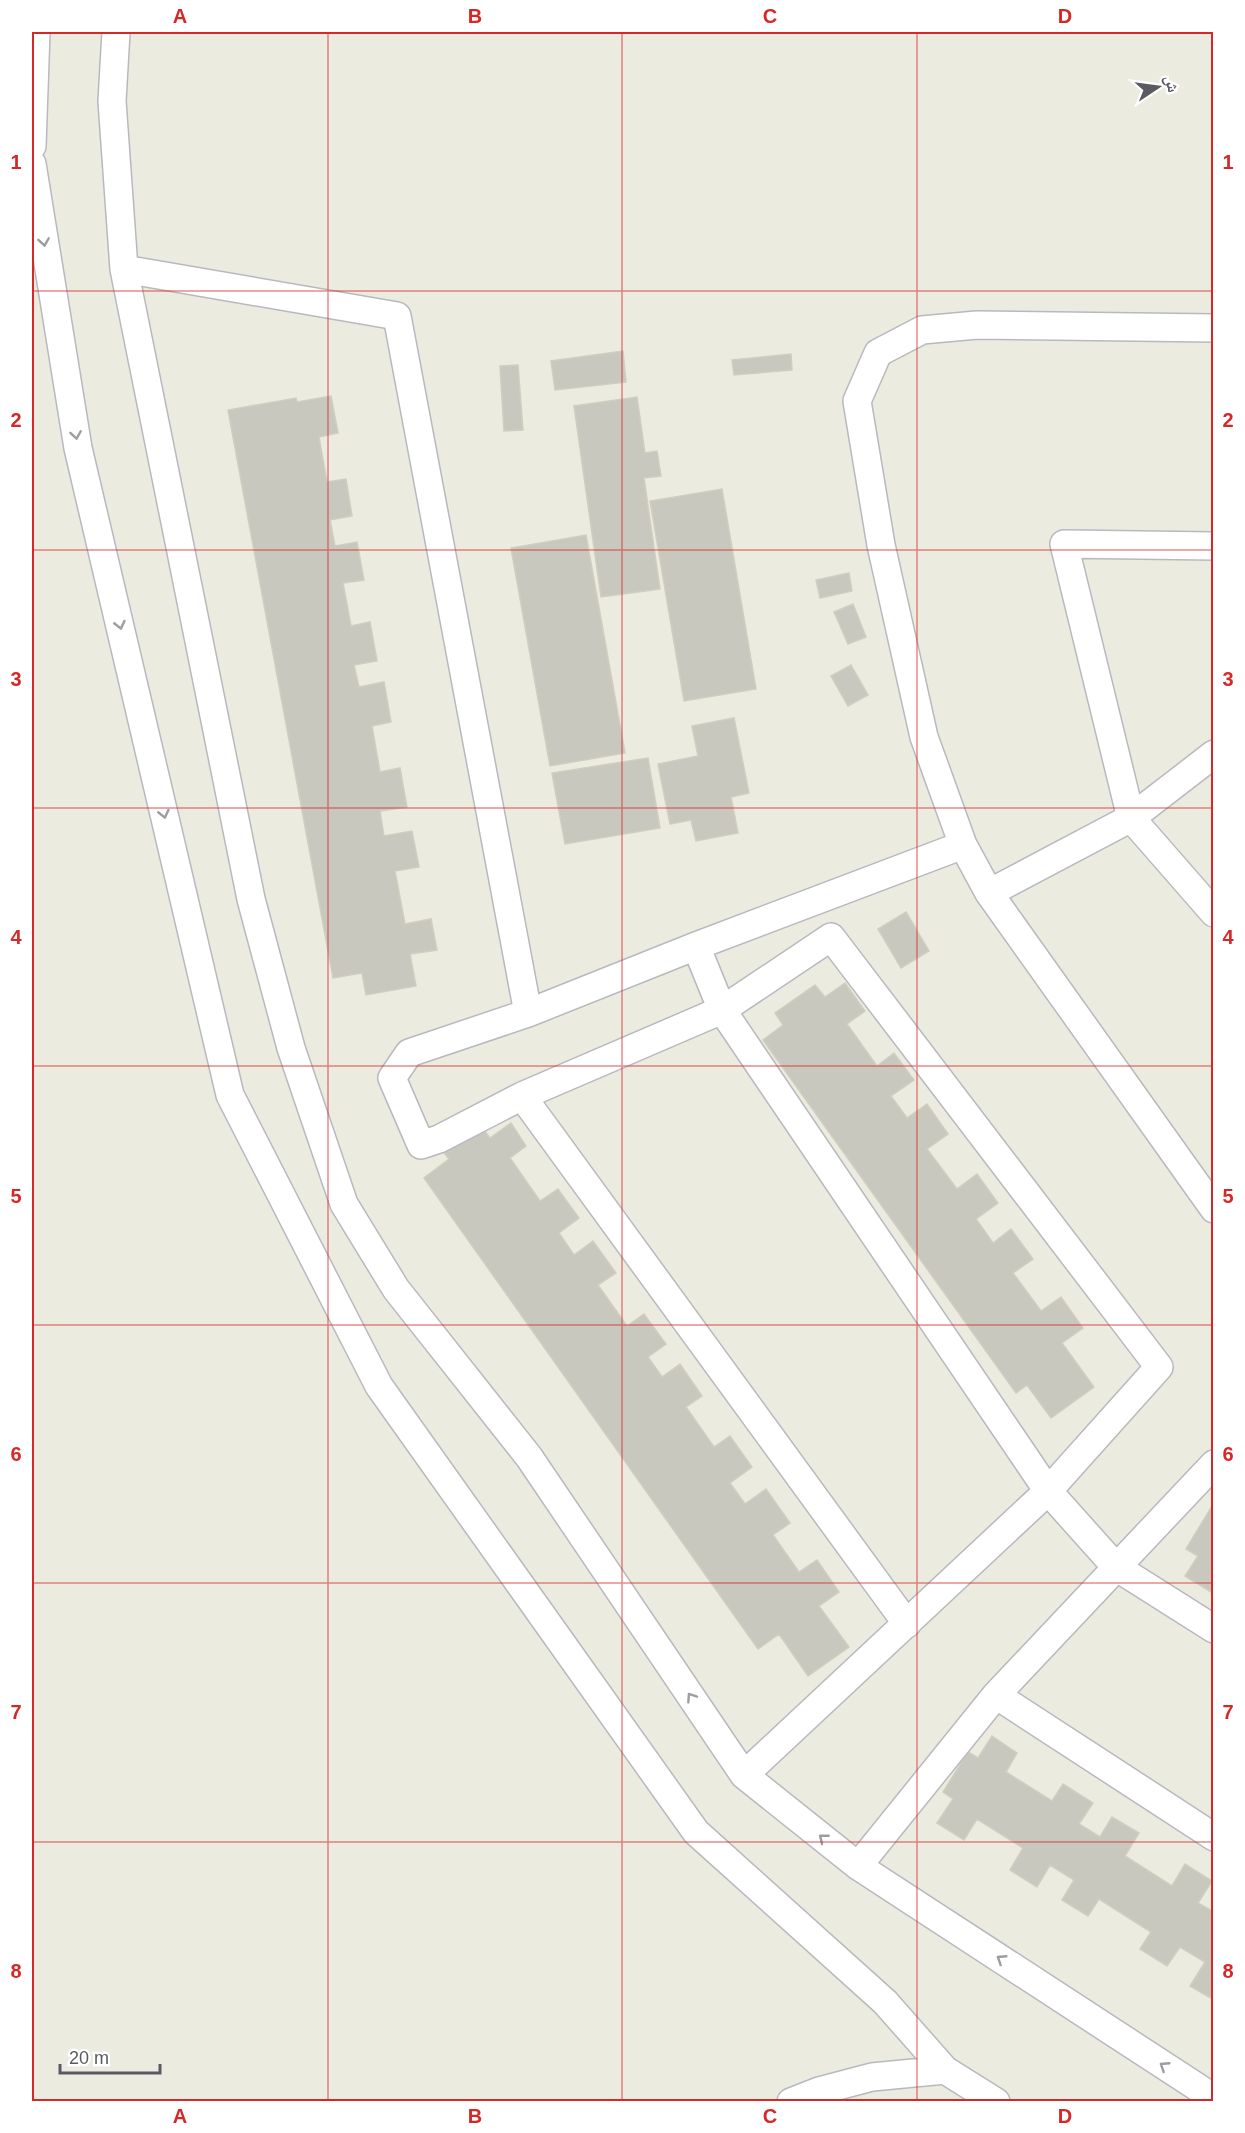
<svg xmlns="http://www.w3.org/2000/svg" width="1245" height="2133" viewBox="0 0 1245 2133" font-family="Helvetica,'Noto Naskh Arabic',sans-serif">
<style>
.building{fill:#c9c8bf;stroke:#d1cebf;stroke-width:1.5}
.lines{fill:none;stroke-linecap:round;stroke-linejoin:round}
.minor-casing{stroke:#b8b9bf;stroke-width:30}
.minor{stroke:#fff;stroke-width:27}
.oneway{stroke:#9b9da0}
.grid{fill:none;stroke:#d62828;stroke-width:1.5;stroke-opacity:0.55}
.neatline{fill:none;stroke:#d62828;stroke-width:2}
.grid-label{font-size:20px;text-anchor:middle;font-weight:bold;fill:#d62828}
</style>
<rect width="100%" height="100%" fill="#ecebe0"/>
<path class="building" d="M623,351L626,382L555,390L551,361Z
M791,354L792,370L734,375L732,360Z
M518,365L523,430L504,431L500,366Z
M331,396L338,433L319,437L327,482L346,479L352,516L330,520L335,546L357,542L364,580L343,583L351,626L370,622L377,661L354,665L359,687L384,682L391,722L372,726L380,772L400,768L407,807L380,811L384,836L412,831L419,867L395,871L405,924L431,919L437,950L410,954L416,986L366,995L362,973L333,978L228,410L296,398L297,402Z
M637,397L645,453L657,451L661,476L644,478L660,589L601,597L574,406Z
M722,489L756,689L684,701L650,501Z
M586,535L625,753L550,766L511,548Z
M849,573L852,591L820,598L816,580Z
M853,604L866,637L848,644L834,612Z
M851,665L868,695L848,706L831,676Z
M734,718L749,793L731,797L738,833L696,841L691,820L670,824L658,764L698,756L692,726Z
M648,758L660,828L565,844L552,773Z
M906,912L929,951L901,968L878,929Z
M845,983L865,1011L847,1024L877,1066L894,1053L914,1080L891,1096L907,1118L927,1104L948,1134L927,1149L957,1189L977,1174L998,1203L976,1219L993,1243L1011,1229L1033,1259L1013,1273L1041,1311L1061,1297L1083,1328L1062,1343L1094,1387L1051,1418L1027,1385L1016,1393L763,1040L783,1025L775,1013L815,985L825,997Z
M511,1123L526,1146L510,1158L540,1201L558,1189L579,1218L559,1233L574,1255L593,1241L616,1273L598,1285L627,1326L644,1314L666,1344L648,1357L662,1377L680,1364L702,1396L686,1407L714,1447L730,1436L752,1467L730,1483L745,1504L766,1489L790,1523L773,1535L799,1572L817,1560L839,1592L819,1606L849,1647L808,1676L779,1634L758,1649L424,1178L449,1159L442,1150L479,1124L490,1138Z
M1212,1506L1214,1507V1588L1211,1592L1185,1576L1198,1556L1186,1549Z
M992,1736L1017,1753L1006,1772L1052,1801L1063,1784L1093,1803L1079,1824L1100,1837L1112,1817L1139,1833L1125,1856L1172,1886L1185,1864L1212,1881L1198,1903L1214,1912V2000L1190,1986L1205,1962L1180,1947L1167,1966L1140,1949L1151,1932L1099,1899L1088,1916L1062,1900L1074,1880L1050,1865L1037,1887L1010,1870L1023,1848L977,1819L964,1840L937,1823L953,1799L943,1792L968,1752L978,1758Z"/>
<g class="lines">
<defs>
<path id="minor" d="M116,32L112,101L124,269L251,899L291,1048L344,1204L396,1289L529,1457L744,1775L858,1866L1214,2098
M32,146L36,32
M32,164L78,448L230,1095L379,1386L696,1832L885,2002L945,2070L996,2102
M124,269L397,316L528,1013
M1214,328L977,325L922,330L878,353L857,401L881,545L924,737L963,845L989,893L1214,1209
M1214,546L1064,544L1131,818L1214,913
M989,893L1131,818L1214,754
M696,946L722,1010L1048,1491L1116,1567L1214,1629
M522,1096L907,1624
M996,1695L1214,1837
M744,1775L1048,1491L1159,1367L831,937L722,1010L522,1096L439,1139L421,1145L392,1078L409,1053L528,1013L696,946L963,845
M858,1866L996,1695L1214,1464
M791,2102L819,2091L872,2077L945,2070"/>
</defs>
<use href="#minor" class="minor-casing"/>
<use href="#minor" class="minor"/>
</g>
<defs><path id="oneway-chevron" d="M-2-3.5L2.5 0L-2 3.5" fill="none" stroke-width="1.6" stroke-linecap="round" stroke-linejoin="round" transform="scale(1.5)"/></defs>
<g class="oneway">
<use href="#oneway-chevron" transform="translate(44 242) rotate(81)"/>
<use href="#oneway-chevron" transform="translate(76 435) rotate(81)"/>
<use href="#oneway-chevron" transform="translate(120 625) rotate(77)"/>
<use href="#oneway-chevron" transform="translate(164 814) rotate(77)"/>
<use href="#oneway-chevron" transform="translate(691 1697) rotate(-124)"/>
<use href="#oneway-chevron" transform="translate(823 1838) rotate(-141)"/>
<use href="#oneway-chevron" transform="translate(1001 1959) rotate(-147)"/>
<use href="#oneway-chevron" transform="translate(1164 2066) rotate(-147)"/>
</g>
<path class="grid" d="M328,32V2102M622,32V2102M917,32V2102M32,291H1214M32,550H1214M32,808H1214M32,1066H1214M32,1325H1214M32,1583H1214M32,1842H1214"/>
<rect width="1245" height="2133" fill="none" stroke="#ffffff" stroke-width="66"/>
<g transform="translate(1158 87) rotate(77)" stroke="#ffffff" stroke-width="4.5" paint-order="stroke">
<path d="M0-4.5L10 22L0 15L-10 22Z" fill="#595b61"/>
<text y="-9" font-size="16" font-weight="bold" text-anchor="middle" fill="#595b61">ش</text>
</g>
<path d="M60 2064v9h100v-9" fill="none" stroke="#595b61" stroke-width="3"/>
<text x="69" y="2064" font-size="18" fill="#595b61" stroke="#ffffff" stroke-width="4.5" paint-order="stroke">20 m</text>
<rect x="33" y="33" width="1179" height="2067" class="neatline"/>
<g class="grid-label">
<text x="180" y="23">A</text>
<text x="475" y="23">B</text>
<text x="770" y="23">C</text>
<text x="1065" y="23">D</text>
<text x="16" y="169">1</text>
<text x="1228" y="169">1</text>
<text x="16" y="427">2</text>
<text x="1228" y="427">2</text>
<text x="16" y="686">3</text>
<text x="1228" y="686">3</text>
<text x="16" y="944">4</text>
<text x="1228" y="944">4</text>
<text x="16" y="1203">5</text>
<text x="1228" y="1203">5</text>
<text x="16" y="1461">6</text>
<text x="1228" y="1461">6</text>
<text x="16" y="1719">7</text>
<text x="1228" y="1719">7</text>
<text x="16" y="1978">8</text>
<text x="1228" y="1978">8</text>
<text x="180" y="2123">A</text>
<text x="475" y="2123">B</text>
<text x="770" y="2123">C</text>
<text x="1065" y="2123">D</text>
</g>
</svg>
